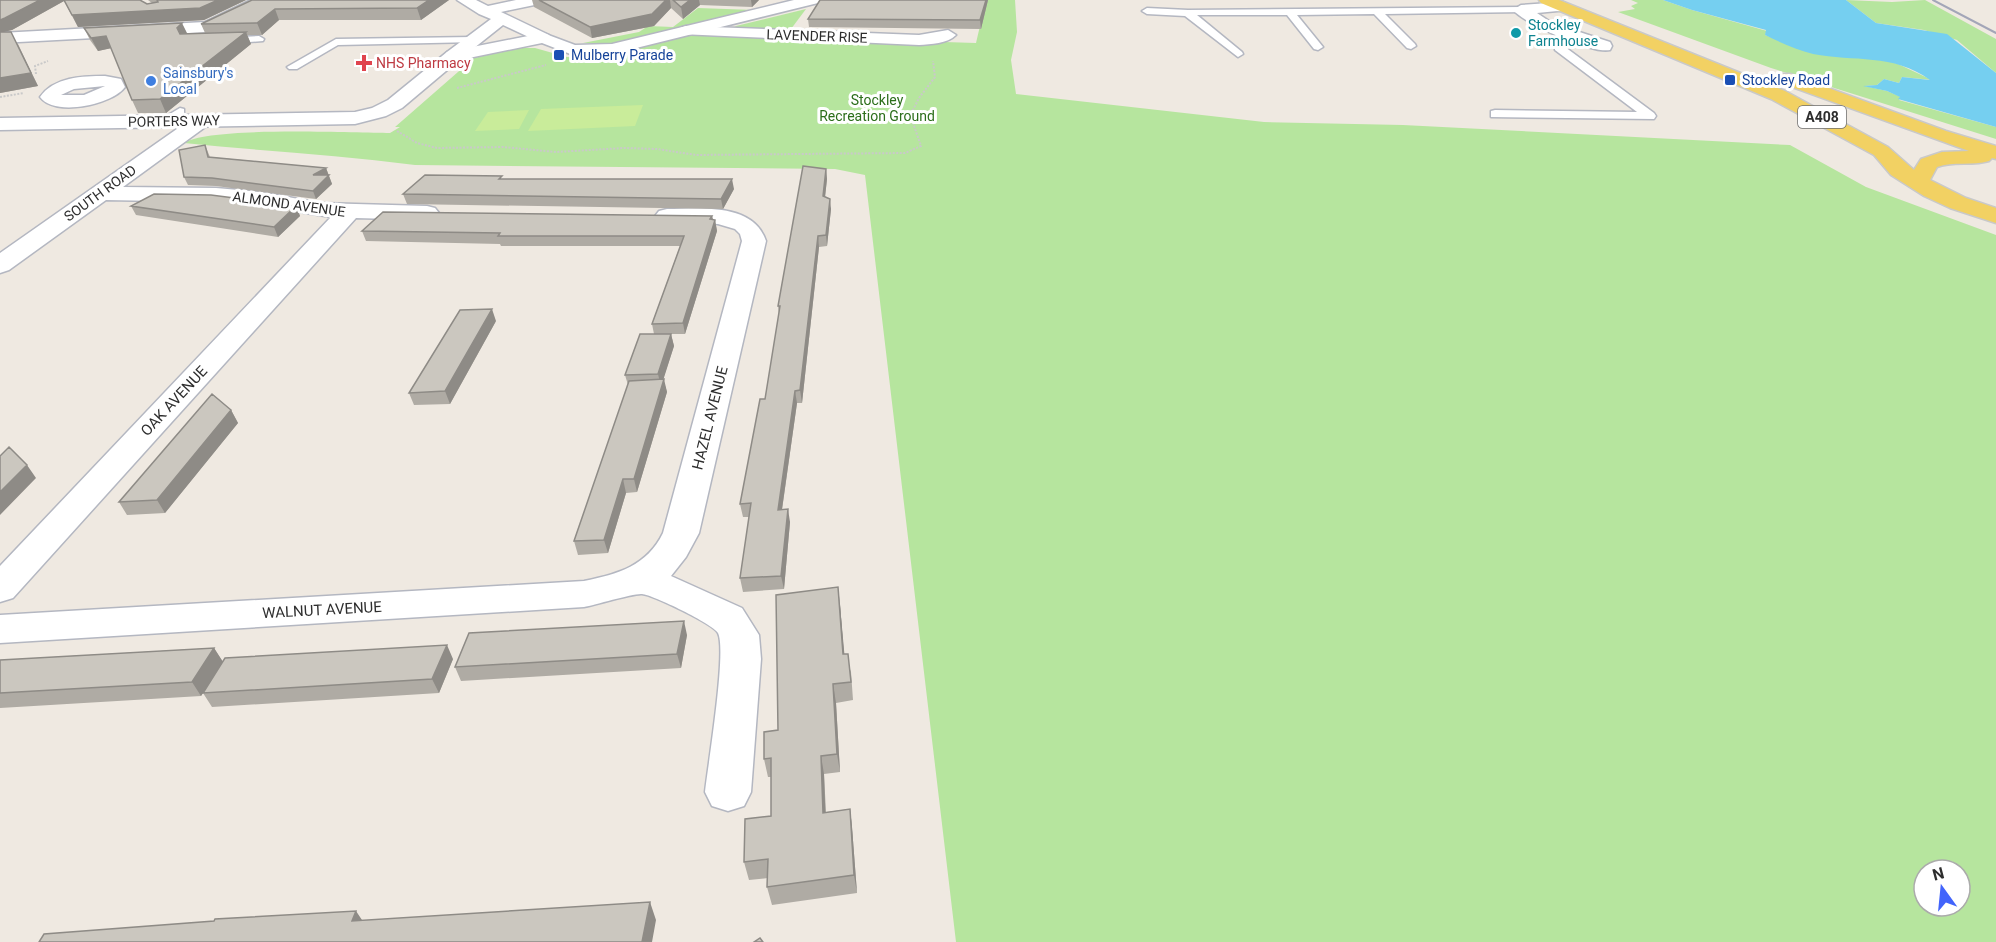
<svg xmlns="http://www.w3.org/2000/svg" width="1996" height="942" viewBox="0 0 1996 942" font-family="Roboto,sans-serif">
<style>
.green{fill:#b6e59e;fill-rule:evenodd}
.pitch{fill:#c9ec9a}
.water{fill:#75cff0}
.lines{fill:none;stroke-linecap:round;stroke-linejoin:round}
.lane-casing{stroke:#b4b7c1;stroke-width:3}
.street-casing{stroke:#b4b7c1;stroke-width:3}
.secondary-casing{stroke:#b4b7c1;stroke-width:3}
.primary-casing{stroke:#c9c9c9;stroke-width:3}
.path{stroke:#c9c9c9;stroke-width:2;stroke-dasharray:2 1.5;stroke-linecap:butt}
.lane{fill:#fff;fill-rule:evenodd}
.street{fill:#fff;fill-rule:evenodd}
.secondary{fill:#fff;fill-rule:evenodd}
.primary{fill:#f2d163;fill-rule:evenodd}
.rail{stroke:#a3a6b8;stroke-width:2}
.wall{fill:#afaba4}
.shaded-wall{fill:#8e8b86}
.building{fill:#cbc7bf;stroke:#8e8b86;stroke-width:1.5}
.culture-dot{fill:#0f9aa8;stroke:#fff;stroke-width:2}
.transit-dot{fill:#1a4fb4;stroke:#fff;stroke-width:2}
.health-dot{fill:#e0444e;stroke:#fff;stroke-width:2}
.shop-dot{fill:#3f7fe0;stroke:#fff;stroke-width:2}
.labels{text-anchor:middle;stroke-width:6;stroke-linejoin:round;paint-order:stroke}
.far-culture-label{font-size:14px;fill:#0d838f;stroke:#fff;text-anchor:start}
.far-street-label{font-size:14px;fill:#2e2e2e;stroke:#fff}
.far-transit-label{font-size:14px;fill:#164399;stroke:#fff;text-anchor:start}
.far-health-label{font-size:14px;fill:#be3a42;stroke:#fff;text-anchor:start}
.far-shop-label{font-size:14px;fill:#366cbe;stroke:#fff;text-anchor:start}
.far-park-label{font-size:14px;fill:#2c6e1b;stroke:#fff}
.shield{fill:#fff;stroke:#6d6d6d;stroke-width:1.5}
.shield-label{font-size:14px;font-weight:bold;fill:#2e2e2e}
.street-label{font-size:15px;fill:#2e2e2e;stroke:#fff}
</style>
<rect width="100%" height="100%" fill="#efe9e1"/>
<path class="green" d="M986,0H1015L1017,32L1011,60L1016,94L1264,122L1403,125L1790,145L1866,187L1996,235V942H956L865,175L835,169L415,165C338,155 261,151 184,143C209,126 352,133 390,133L400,127H395L474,58L517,48H535L567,57L601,58L695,34L976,43ZM1924,870H1960V906H1924Z
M1631,0H1663L1692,10L1767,31L1765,35L1811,53L1881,59L1898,64L1932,80L1902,77L1899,83L1884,79L1877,85L1865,86L1887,91L1901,97L1899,100L1996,127V139L1771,68L1618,12L1635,9L1631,6L1638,3Z
M1846,0L1892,2L1925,0L1996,39V73L1957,40L1924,30L1876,23Z
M698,8L754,10L612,44L583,43L639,32L648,26L673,27Z
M806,9L788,33L731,29L736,26Z"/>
<path class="pitch" d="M643,105L635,126L528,131L541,109Z
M529,110L519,129L475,131L488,112Z"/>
<path class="water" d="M1663,0H1846L1876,23L1947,34L1996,73V127L1898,99L1900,97L1887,91L1863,86L1877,85L1884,79L1899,83L1902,77L1930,80C1893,53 1854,62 1813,54C1797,50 1779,42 1765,35L1766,30L1692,10Z"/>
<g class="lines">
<defs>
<path id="lane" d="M1521,7L1526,10L1524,12L1385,14L1415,44L1416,46L1411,49L1407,48L1374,14L1297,15L1323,47L1318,50L1314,49L1287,15H1197L1242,52L1243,54L1238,57L1185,16L1147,14L1142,11L1147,8L1188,10Z
M1569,33L1574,36L1565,47L1654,113L1656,116L1654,119L1491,117V111L1495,110L1637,112L1555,50V46L1565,34Z
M259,36L264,39L263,41L222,44L217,41L222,38Z
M473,37L478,40L477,42L338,45L297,69H289L287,67L336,39Z
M180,108L184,109V115L164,125L158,121Z"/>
<path id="street" d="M251,0H270L268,3L208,32L0,43V33L205,22Z
M457,0H476L488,6L516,0H546L544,3L501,12L549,35L551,38L543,43L537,41L503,25L459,60H447L444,56L447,52L491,19L479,14Z
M1563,2L1571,7L1568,10L1537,13L1552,23L1610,42L1612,46L1610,50C1593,54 1525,24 1513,10L1521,5Z
M686,26L919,35L948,30L956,35C947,44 931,44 919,45L680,34L678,31L680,28Z
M105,76L121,79L125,87C112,105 54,117 40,97C54,77 82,76 105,76ZM105,86L84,95H61L74,89Z
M201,115L208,117L211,121L208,125L123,187L216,188L261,192L320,203L427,206L435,208L439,213L435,218L427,220L356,218L13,598L0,602V566L331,217L261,206L216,202L106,200L9,270L0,273V253L194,117Z
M667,209C700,209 753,202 766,241L699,533L686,557L671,576L742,608L759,635L761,659L751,792L744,806L728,811L712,806L705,792C708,765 727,651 718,633C713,624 653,595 642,594C634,593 595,605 584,607L0,643V615L584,581C618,574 647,566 663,533L742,241L740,234L735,229L718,224L659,221L655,216L659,211Z"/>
<path id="secondary" d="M794,0H820L818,3L612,54L573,55L542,43L459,60L402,108L386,116L355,124L0,130V118L355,112L372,108L388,100L447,52L543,33L575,45L612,44Z"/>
<path id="primary" d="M1539,0H1559L1785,91L1888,147L1914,170L1921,159L1942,152L1969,151L1778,82L1775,78L1778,74H1790L1946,131L1996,146V159L1992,158L1989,161C1972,166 1953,161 1937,167L1930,180L1966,198L1996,208V223L1950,208L1924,196L1891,175L1874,155L1771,99L1541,3Z"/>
</defs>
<use href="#lane" class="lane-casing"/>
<use href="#street" class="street-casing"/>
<use href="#secondary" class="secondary-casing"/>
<use href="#primary" class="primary-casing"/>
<path class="path" d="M36,74L35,66L48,61
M457,88L546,65
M0,97L24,93
M397,131L417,143L437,148L503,147L556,152L624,148L657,149L696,155L905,153L921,146L913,123V110L919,98L935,77L933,61"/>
<use href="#lane" class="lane"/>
<use href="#street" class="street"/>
<use href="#secondary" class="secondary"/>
<use href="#primary" class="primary"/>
<path class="rail" d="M1933,0L1996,33"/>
</g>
<path class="wall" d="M0,0H140L147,4L152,3L148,0H246L204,20L78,27L64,1L12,30L0,32L18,44L38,86L0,93Z
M252,0H449L421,20H279L262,35H247L251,44L166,113H138L132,100L111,48L98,51L90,40L84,28L187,34L205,33L201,24Z
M532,0H759L752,7L700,5L683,19L671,8L654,26L592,38L534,7Z
M820,0H988L981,29L809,27L808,19Z
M205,145L210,157L326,168L332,184L316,199L216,186L188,185L184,177Z
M826,169L827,179L825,197L831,209L827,246L819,247L802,403H797L782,510L790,522L784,589L743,592L740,578L749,517H743L740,504L765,399L779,315L778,306Z
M502,179L734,189L723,209L407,204L403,194Z
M131,206H296L300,216L278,237L136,215Z
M712,216L713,220H715L717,231L685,334H671L674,346L663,379L667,392L637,492L626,493L608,553L578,555L574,541L628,385L625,375L654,334L652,324L680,246H501L500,244L366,241L362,231Z
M496,321L450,404L414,405L409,393Z
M231,410L238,423L165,513L127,515L119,502Z
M840,605L844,654L851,672L853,700L836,703L840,772L824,774L826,812L850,809L852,827L857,893L772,905L767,887L768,878L749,880L744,862L771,816V777H768L764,759Z
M687,635L681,668L461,681L455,667Z
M214,648L223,662L453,659L439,693L212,707L203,693L201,696L0,708V660Z"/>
<path class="shaded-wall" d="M40,0H64V1L12,30L0,33V20Z
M218,0H246L204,20L78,27L72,15Z
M429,0H449L421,20L417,8Z
M666,0H670L671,8L654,26L592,38L590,27Z
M690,0H699L700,5L683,19L681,7Z
M751,0H759L752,7Z
M986,0H988L981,29L980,20Z
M275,9L279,20L262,35L257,23Z
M182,23L188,35L183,40L177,28Z
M11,32L38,86L0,93V78Z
M246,32L251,44L166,113L160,99Z
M106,36L112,48L98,51L91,38Z
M326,168L332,184L316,199L313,191V175Z
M826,169L827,179L824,206L823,196Z
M732,179L734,189L723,209L721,199Z
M830,199L831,209L827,246L826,235Z
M296,206L300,216L278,237L274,227Z
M712,216L714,225L715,220L717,231L685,334L683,323Z
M818,236L819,247L802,403L800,390Z
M492,309L496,321L450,404L445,391Z
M671,334L674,346L661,387L658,374Z
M664,379L667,392L637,492L634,479Z
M795,391L797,403L780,523L778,510Z
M231,410L238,423L165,513L157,500Z
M27,465L36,478L0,515V492Z
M623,479L626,493L608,553L604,540Z
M788,509L790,522L784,589L781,576Z
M838,587L840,605L846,672L843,654Z
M684,621L687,635L681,668L677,654Z
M447,645L453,659L439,693L432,679Z
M214,648L223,662L201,696L192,682Z
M833,684L836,703L840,772L837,754Z
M821,756L824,774L826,831L823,813Z
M850,809L852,827L857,893L854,875Z
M650,902L656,920L652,942H642Z
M356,911L368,929L352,921Z"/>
<path class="building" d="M0,0H40L5,18L0,20Z
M64,0H140L147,4L158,2L157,0H218L200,8L72,15Z
M252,0H429L417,8L275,9L257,23L201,24Z
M539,0H666L652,14L590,27Z
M673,0H690L681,7Z
M820,0H986L980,20L808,19Z
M182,23L177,28L180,34L246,32L160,99L132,100L106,36L91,38L84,28Z
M0,32H11L31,73L0,78Z
M205,145L208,157L326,168L313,175H329L313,191L212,178L184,177L179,150Z
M803,166L826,169L823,196L830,199L826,235L818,236L800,390L795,391L778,510L788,509L781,576L740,578L751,503L740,504L760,399H765L780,306H778Z
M425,175L502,176L499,179H732L721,199L403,194Z
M154,194L211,195L296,206L274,227L131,206Z
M383,212L712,216L710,219L715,220L683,323L652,324L684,236H498L500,233L362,231Z
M492,309L445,391L409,393L460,310Z
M640,334H671L658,374L625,375Z
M664,379L634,479H623L604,540L574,541L629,381Z
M212,394L231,410L157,500L119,502Z
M9,447L27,465L0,492V456Z
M838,587L843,654H848L851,682L833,684L837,754L821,756L823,813L850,809L854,875L767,887L768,859L744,862L745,819L771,816V758L764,759V732L778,730L776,595Z
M684,621L677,654L455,667L469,633Z
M447,645L432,679L203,693L225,658Z
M214,648L192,682L0,693V660Z
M650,902L642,942H39L44,934L214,921L215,919L356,911L352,921Z
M760,938L763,942H754Z"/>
<circle class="culture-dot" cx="1516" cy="33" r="6"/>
<g class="transit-dot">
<rect x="553" y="49" width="12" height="12" rx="3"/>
<rect x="1724" y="74" width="12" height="12" rx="3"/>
</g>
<path class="health-dot" d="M361 54h6v6h6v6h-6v6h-6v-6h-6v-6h6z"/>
<circle class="shop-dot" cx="151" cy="81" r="6"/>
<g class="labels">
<g class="far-culture-label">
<text x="1528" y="30">Stockley<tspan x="1528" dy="16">Farmhouse</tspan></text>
</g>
<g class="far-street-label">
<text transform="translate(817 36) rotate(2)" y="5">LAVENDER RISE</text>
<text transform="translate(174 121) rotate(-1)" y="5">PORTERS WAY</text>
<text transform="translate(100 193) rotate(-36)" y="5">SOUTH ROAD</text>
<text transform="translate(289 204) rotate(8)" y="5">ALMOND AVENUE</text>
</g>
<g class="far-transit-label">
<text x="571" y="60">Mulberry Parade</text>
<text x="1742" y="85">Stockley Road</text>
</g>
<g class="far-health-label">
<text x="376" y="68">NHS Pharmacy</text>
</g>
<g class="far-shop-label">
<text x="163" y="78">Sainsbury's<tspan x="163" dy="16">Local</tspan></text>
</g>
<g class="far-park-label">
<text x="877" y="105">Stockley<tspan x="877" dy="16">Recreation Ground</tspan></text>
</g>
<rect class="shield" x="1798" y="106" width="48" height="22" rx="4.5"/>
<g class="shield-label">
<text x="1822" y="122">A408</text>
</g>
<g class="street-label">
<text transform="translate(174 401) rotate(-47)" y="5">OAK AVENUE</text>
<text transform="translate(710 418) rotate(-76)" y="5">HAZEL AVENUE</text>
<text transform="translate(322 610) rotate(-3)" y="5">WALNUT AVENUE</text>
</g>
</g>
<g transform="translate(1942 888) rotate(345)"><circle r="28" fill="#ffffff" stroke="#ababab" stroke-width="1.5"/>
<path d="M0-4.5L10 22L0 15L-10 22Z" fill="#4264fb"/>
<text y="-9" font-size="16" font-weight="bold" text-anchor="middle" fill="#2e2e2e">N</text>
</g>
</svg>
